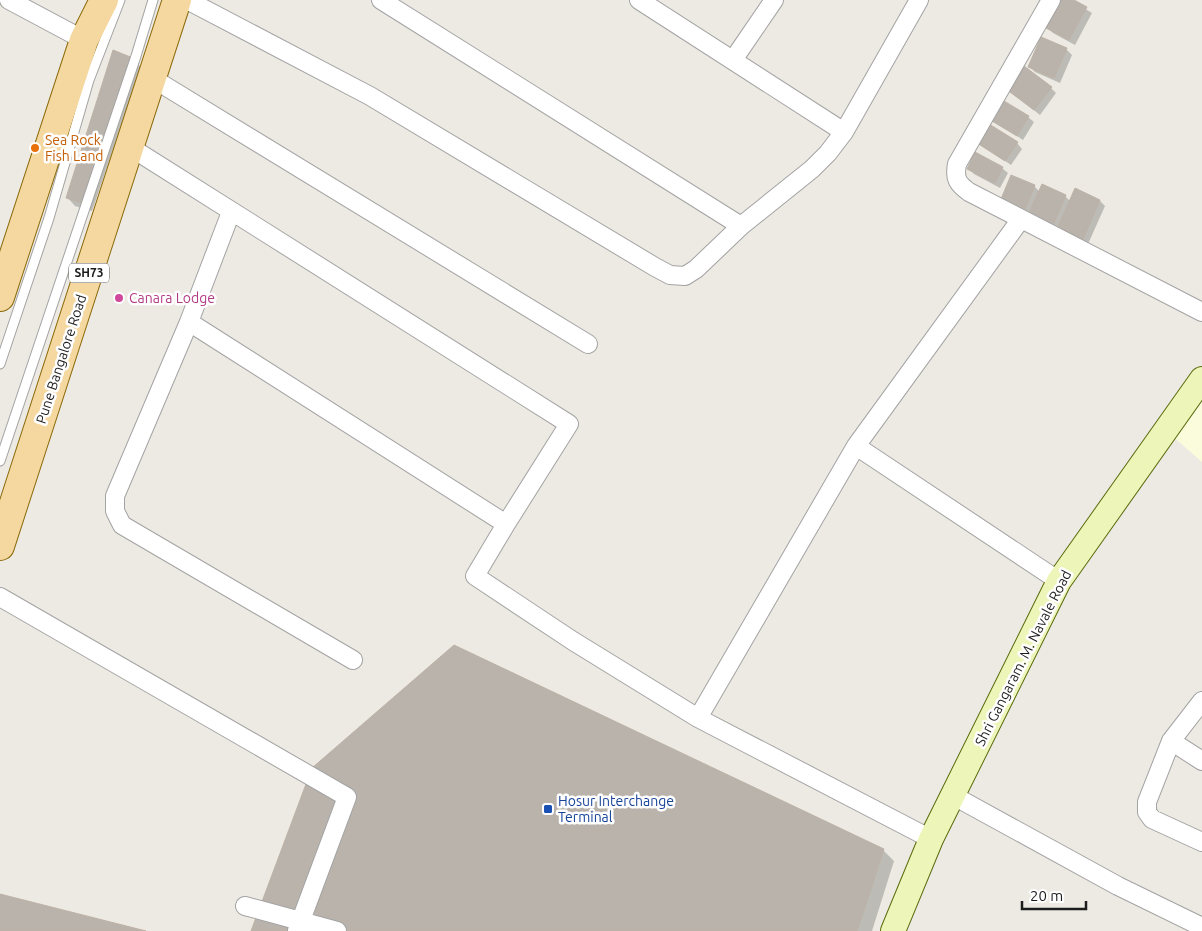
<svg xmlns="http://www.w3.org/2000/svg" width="1202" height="931" viewBox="0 0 1202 931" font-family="Ubuntu,sans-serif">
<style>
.education{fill:#fafcdc}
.shadow{fill:#0003}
.building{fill:#b9b3ac;stroke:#bdb2a6}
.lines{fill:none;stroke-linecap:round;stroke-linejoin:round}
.service-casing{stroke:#a3a3a3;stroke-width:11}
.minor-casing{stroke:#a3a3a3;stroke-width:20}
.secondary-casing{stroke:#596b0c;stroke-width:26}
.primary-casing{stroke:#8a6a0a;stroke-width:30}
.service{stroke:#fff;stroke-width:9}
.minor{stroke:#fff;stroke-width:18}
.secondary{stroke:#edf5b9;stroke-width:24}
.primary{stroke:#f5d7a0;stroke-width:28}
.food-dot{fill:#e8710a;stroke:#fff;stroke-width:2}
.hotel-dot{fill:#d1479c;stroke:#fff;stroke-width:2}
.transit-dot{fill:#1a4fb4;stroke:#fff;stroke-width:2}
.labels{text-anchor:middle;stroke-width:5;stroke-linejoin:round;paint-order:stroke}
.shield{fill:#fff;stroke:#606060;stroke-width:1}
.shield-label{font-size:12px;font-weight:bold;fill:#1c1c1c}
.food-label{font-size:14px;fill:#c56008;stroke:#fff;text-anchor:start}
.hotel-label{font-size:14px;fill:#b23c85;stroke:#fff;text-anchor:start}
.street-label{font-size:14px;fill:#1c1c1c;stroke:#fff}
.transit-label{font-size:14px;fill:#164399;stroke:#fff;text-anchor:start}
</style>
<rect width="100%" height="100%" fill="#edeae3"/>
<path class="education" d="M1202,399V462L1171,435Z"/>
<path class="shadow" d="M1062,0H1071L1092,13L1075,45L1053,33L1048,28Z
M1066,49L1072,55L1060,83L1035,72L1030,67Z
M132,59L141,67L92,211L75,206L67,197Z
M1051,88L1056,93L1040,115L1013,94Z
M1028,117L1034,122L1023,140L994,121Z
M979,143H1017L1022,149L1011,165Z
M968,168H1002L1008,173L1000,188L974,174Z
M1034,186L1040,192L1043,186L1065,196L1071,202L1076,190L1100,201L1105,206L1088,244L1065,232L1059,227L1058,229L1007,204L1002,198Z
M883,850L894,861L872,931H252Z"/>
<path class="building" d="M1061,0H1074L1087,7L1069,40L1046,28Z
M1041,37L1067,48L1054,78L1028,67Z
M113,50L133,58L83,203L66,198Z
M1024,66L1052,87L1034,110L1006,89Z
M1004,101L1029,116L1017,136L992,121Z
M989,124L1018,142L1005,161L977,143Z
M975,152L1003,167L995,183L967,169Z
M1011,175L1035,185L1025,209L1001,199Z
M1042,184L1066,195L1053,225L1029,213Z
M1075,188L1100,200L1083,239L1058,227Z
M454,645L884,849L857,931H251L312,768Z
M0,894L146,931H0Z"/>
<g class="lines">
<defs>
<path id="service" d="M0,364L49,218L89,80L120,0
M0,461L136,56L153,0"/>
<path id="minor" d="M9,0L84,40
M187,0L370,96L655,267L670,275L685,276L696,269L741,226L812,169L828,153L844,132L919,0
M381,0L741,226
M639,0L844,132
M1051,0L957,164C954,179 958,184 969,192L1202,312
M733,60L774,0
M152,78L588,344
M130,147L569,424L506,524
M231,212L189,322L506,524L475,576L573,641L698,718L931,839
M189,322L115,496V511L122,525L353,660
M856,446L1059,581
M0,597L347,797L297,931
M698,718L856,446L1021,219
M1171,741L1202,701
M1202,761L1171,741L1147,802V812L1152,819L1202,842
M952,795L1118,886L1202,927
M245,906L337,931"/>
<path id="secondary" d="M893,931L931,839L1059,581L1202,379"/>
<path id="primary" d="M0,297L84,40L104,0
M0,546L177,0"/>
</defs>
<use href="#service" class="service-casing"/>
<use href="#minor" class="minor-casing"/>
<use href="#secondary" class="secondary-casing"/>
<use href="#primary" class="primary-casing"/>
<use href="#service" class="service"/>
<use href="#minor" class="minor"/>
<use href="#secondary" class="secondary"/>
<use href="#primary" class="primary"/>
</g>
<circle class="food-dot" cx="35" cy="148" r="5"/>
<circle class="hotel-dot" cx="119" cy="298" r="5"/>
<rect class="transit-dot" x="543" y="804" width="10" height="10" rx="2.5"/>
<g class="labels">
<rect class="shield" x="69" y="263.5" width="40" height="19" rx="4"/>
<g class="shield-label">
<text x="89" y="277">SH73</text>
</g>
<g class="food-label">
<text x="45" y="145">Sea Rock<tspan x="45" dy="16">Fish Land</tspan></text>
</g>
<g class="hotel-label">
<text x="129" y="303">Canara Lodge</text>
</g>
<g class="street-label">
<text transform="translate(61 359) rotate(-72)" y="5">Pune Bangalore Road</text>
<text transform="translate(1023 658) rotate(-63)" y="5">Shri Gangaram. M. Navale Road</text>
</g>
<g class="transit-label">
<text x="558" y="806">Hosur Interchange<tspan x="558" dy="16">Terminal</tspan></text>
</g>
</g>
<path d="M1022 901v8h64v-8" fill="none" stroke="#1c1c1c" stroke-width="2.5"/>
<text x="1030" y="901" font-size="15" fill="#1c1c1c" stroke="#ffffff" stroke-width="4" paint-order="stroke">20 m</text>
</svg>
